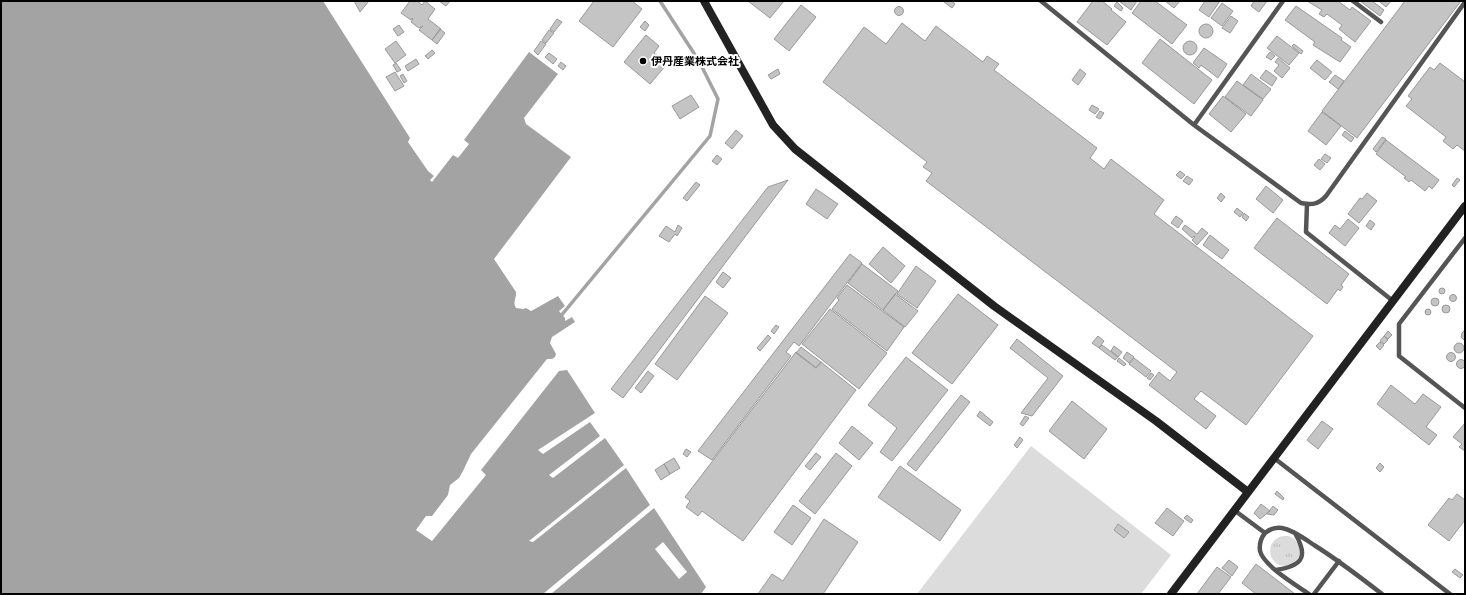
<svg xmlns="http://www.w3.org/2000/svg" width="1466" height="595" viewBox="0 0 1466 595" font-family="'Source Sans 3','Noto Sans JP',sans-serif">
<style>
.grass{fill:url(#grass-tufts)}
.pitch{fill:#dcdcdc}
.water{fill:#a3a3a3;fill-rule:evenodd}
.lines{fill:none;stroke-linecap:round;stroke-linejoin:round}
.stream{stroke:#a3a3a3;stroke-width:3.5}
.building{fill:#c4c4c4;stroke:#999}
.lane{stroke:#555;stroke-width:4.5}
.secondary{stroke:#222;stroke-width:8}
.poi-dot{fill:#000;stroke:#fff;stroke-width:1.5}
.labels{text-anchor:middle;stroke-width:4;stroke-linejoin:round;paint-order:stroke}
.poi-label{font-size:11px;font-weight:bold;fill:#000;stroke:#fff;text-anchor:start}
</style>
<defs>
<pattern id="grass-tufts" width="24" height="20" patternUnits="userSpaceOnUse"><rect width="24" height="20" fill="#dcdcdc"/><path d="M3 7l-1-3M5 7V3M7 7l1-3M15 17l-1-3M17 17v-4M19 17l1-3" fill="none" stroke="#bbb"/></pattern>
</defs>
<rect width="100%" height="100%" fill="#fff"/>
<path class="grass" d="M1270 551a15 15 0 1 1 30 0a15 15 0 1 1-30 0Z"/>
<path class="pitch" d="M1031,446L1171,555L1141,594H917Z"/>
<path class="water" d="M1,1H323L410,138L408,142L428,171L434,176L430,180L432,182L453,155L458,158L469,144L464,140L529,52L558,74L524,118L526,124L571,157L494,259L516,292C517,298 512,302 516,308L523,309L526,308L531,311L533,310L558,296L565,306L559,311L565,318V321L572,317L575,322L552,337L550,343L556,354L555,357L552,359H547L471,454L463,471L459,478L450,485L448,495L432,516H426L416,530L432,541L486,475L481,470L559,371L567,370L595,413L538,450L543,454L590,422L600,436L549,475L553,478L605,438L624,465L529,541L533,542L626,468L650,505L543,594H1Z
M654,508L706,587L701,594H551ZM663,542L687,572L679,579L655,549Z"/>
<g class="lines">
<path class="stream" d="M560,317L710,136L718,99L699,61L660,1"/>
</g>
<path class="building" d="M354,1H369L360,12Z
M410,1H417L422,5L425,1L435,9L428,19L441,29L432,40L419,30L423,26L419,28L411,22L413,19L412,18L411,20L401,13Z
M439,1H450L446,6Z
M594,1H632L642,9L613,47L579,21Z
M748,1H784L770,18Z
M945,1H951L955,4L952,8L944,2Z
M1093,1H1102L1112,9L1111,10L1126,22L1107,45L1077,22Z
M1119,1H1137L1131,10Z
M1141,1H1155L1187,25L1172,44L1132,13Z
M1165,1H1180L1174,8Z
M1205,1H1220L1209,17L1199,10Z
M1254,1H1267L1259,12L1251,6Z
M1307,1H1338L1350,10L1352,7L1371,21L1355,42L1339,29L1342,25L1327,14L1324,17L1319,14L1322,10Z
M1360,1H1372L1384,10L1380,16Z
M1381,1H1391L1386,7L1380,2Z
M1405,1H1461L1357,138L1322,111Z
M1117,2L1123,8L1121,11L1114,6Z
M1222,3L1233,11L1222,26L1211,18Z
M801,5L816,17L789,51L774,39Z
M1296,6L1342,38L1341,40L1351,47L1340,62L1313,45L1315,42L1285,20Z
M894.5 11a4.5 4.5 0 1 1 9 0a4.5 4.5 0 1 1-9 0Z
M1231,16L1238,21L1230,33L1222,28Z
M557,19L562,22L554,32L550,29Z
M645,21L649,25L645,31L640,27Z
M902,23L925,41L936,26L983,62L987,56L999,64L994,70L1097,148L1090,158L1104,169L1111,159L1164,200L1154,214L1313,336L1246,425L1201,391L1194,399L1216,416L1206,429L1149,385L1159,372L1170,381L1177,372L926,181L932,173L923,167L927,162L823,82L864,27L886,44Z
M1199 31a7 7 0 1 1 14 0a7 7 0 1 1-14 0Z
M399,25L404,32L398,36L393,29Z
M440,29L445,33L437,44L432,40Z
M549,30L554,33L546,43L542,40Z
M646,35L659,46L654,53L667,64L650,84L624,62Z
M1277,36L1299,53L1289,65L1267,48Z
M1160,39L1212,80L1194,104L1142,63Z
M396,41L406,55L395,63L385,49Z
M541,41L546,44L538,55L534,51Z
M1183 48a7 7 0 1 1 14 0a7 7 0 1 1-14 0Z
M1294,44L1303,51L1301,54L1292,46Z
M1204,48L1227,64L1218,78L1201,65L1199,68L1193,63Z
M432,50L435,53L428,59L425,56Z
M1270,52L1275,56L1271,60L1266,57Z
M549,53L557,59L553,64L545,57Z
M1278,58L1290,68L1282,78L1274,71L1279,65L1275,62Z
M416,59L419,64L408,71L405,66Z
M1317,60L1332,72L1325,80L1310,68Z
M561,62L566,66L563,70L558,66Z
M396,63L401,70L397,72L393,65Z
M1440,63L1465,82V151L1457,145L1453,149L1443,141L1446,137L1406,106L1412,99L1408,96L1430,67L1434,70Z
M778,69L780,74L771,79L768,75Z
M1080,69L1086,74L1078,85L1072,80Z
M1266,70L1277,78L1272,86L1260,78Z
M395,72L404,86L395,91L386,77Z
M403,74L407,81L404,83L400,76Z
M1251,74L1271,89L1263,99L1243,85Z
M1335,75L1344,81L1338,89L1329,82Z
M1237,81L1263,100L1251,116L1225,97Z
M691,95L699,107L680,119L672,106Z
M1223,96L1246,114L1231,132L1209,114Z
M1092,105L1099,109L1095,114L1089,110Z
M1100,111L1104,113L1100,119L1096,117Z
M1322,112L1341,126L1326,145L1308,131Z
M736,130L743,136L732,149L725,143Z
M1345,131L1354,138L1351,142L1342,135Z
M1382,137L1386,139L1376,152L1373,149Z
M1386,140L1439,180L1432,189L1429,186L1425,191L1411,180L1409,182L1404,178L1406,177L1376,154Z
M1325,154L1331,158L1327,163L1321,159Z
M717,155L722,159L717,165L712,161Z
M1319,159L1325,164L1320,170L1314,165Z
M1180,171L1185,175L1181,179L1176,175Z
M1187,176L1193,180L1189,185L1183,181Z
M1457,178L1460,180L1454,187L1452,185Z
M788,180L623,398L611,389L768,187Z
M696,182L700,185L687,201L683,198Z
M1266,186L1283,200L1273,213L1256,199Z
M816,189L838,204L827,219L806,204Z
M1221,193L1225,197L1221,202L1217,198Z
M1367,193L1377,201L1359,223L1348,214L1360,198L1362,199Z
M1237,208L1243,213L1240,217L1234,212Z
M1244,213L1249,217L1246,221L1242,217Z
M1176,216L1183,221L1178,228L1171,223Z
M1277,218L1349,274L1341,285L1343,287L1340,291L1338,289L1327,304L1254,248Z
M1348,219L1359,228L1345,246L1329,233L1335,225L1340,229Z
M1370,220L1375,224L1371,230L1366,226Z
M678,225L682,228L677,236L675,234L669,242L659,236L666,226L675,232Z
M1185,225L1197,234L1202,228L1208,233L1197,245L1192,240L1195,237L1194,236L1192,238L1182,229Z
M1210,235L1229,250L1222,259L1203,245Z
M883,247L905,266L891,283L869,264Z
M850,254L862,263L799,346L794,342L786,352L791,356L712,460L698,451Z
M862,264L898,291L883,310L848,283Z
M916,266L936,281L917,308L897,294Z
M723,272L731,278L723,288L716,282Z
M847,285L904,327L887,351L832,309L839,300L837,298Z
M1439 291a3 3 0 1 1 6 0a3 3 0 1 1-6 0Z
M895,294L918,311L905,327L883,310Z
M958,294L998,325L952,384L912,353Z
M1449.5 298a3.5 3.5 0 1 1 7 0a3.5 3.5 0 1 1-7 0Z
M705,296L728,313L677,380L655,364Z
M1431 302a4 4 0 1 1 8 0a4 4 0 1 1-8 0Z
M1442 309a4 4 0 1 1 8 0a4 4 0 1 1-8 0Z
M1425 312a3 3 0 1 1 6 0a3 3 0 1 1-6 0Z
M830,309L887,353L859,389L802,344Z
M776,325L779,327L774,334L771,331Z
M1388,331L1392,335L1388,339L1384,336Z
M1464,331H1465V341L1461,337L1462,333Z
M768,335L771,338L760,351L757,348Z
M1098,336L1104,341L1099,348L1092,343Z
M1384,336L1388,340L1384,344L1380,341Z
M1017,339L1063,376L1032,416L1021,413L1048,378L1010,348Z
M1380,342L1384,345L1380,350L1376,346Z
M1454 348a5 5 0 1 1 10 0a5 5 0 1 1-10 0Z
M1102,345L1118,357L1115,360L1099,348Z
M1114,346L1122,352L1118,357L1111,351Z
M801,347L821,362L816,368L796,353Z
M796,352L816,368L821,362L856,390L743,541L702,511L698,516L686,507L690,501L685,497Z
M1127,352L1134,357L1129,363L1123,358Z
M1446.5 357a4.5 4.5 0 1 1 9 0a4.5 4.5 0 1 1-9 0Z
M906,357L948,390L892,461L880,452L897,428L868,405Z
M1119,358L1126,364L1124,366L1117,361Z
M1134,358L1151,371L1146,377L1129,364Z
M1456.5 364a4.5 4.5 0 1 1 9 0a4.5 4.5 0 1 1-9 0Z
M648,371L654,376L641,393L635,388Z
M1151,373L1154,375L1150,380L1147,378Z
M1391,385L1415,404L1423,394L1441,407L1426,427L1437,435L1429,445L1377,404Z
M961,395L970,402L916,471L907,464Z
M1072,401L1107,429L1084,459L1049,431Z
M980,411L993,422L990,426L977,416Z
M1025,416L1029,418L1023,426L1020,424Z
M1322,421L1333,429L1318,449L1307,440Z
M1465,423V451L1459,447L1462,444L1453,437Z
M852,426L873,443L859,460L839,443Z
M1020,437L1023,440L1017,448L1014,445Z
M686,449L691,452L687,457L683,454Z
M816,453L821,457L810,470L805,466Z
M836,453L852,466L815,514L799,501Z
M674,458L680,468L670,474L664,464Z
M1380,463L1384,467L1380,472L1376,468Z
M664,464L670,474L661,480L655,470Z
M900,466L961,510L940,541L878,497Z
M1277,491L1284,498L1283,500L1275,494Z
M1457,494L1465,500V520L1449,541L1428,525L1449,498L1452,500Z
M1261,504L1270,511L1260,519L1254,513Z
M793,505L811,518L792,545L774,532Z
M1273,506L1278,510L1274,515L1267,514Z
M1167,508L1184,521L1173,536L1155,523Z
M1187,515L1193,520L1191,523L1184,518Z
M824,519L858,542L823,594H758L772,574L783,581Z
M1118,524L1129,532L1124,538L1114,530Z
M1229,560L1238,567L1232,576L1222,568Z
M1256,564L1295,594H1256L1242,583Z
M1217,567L1231,577L1218,594H1197Z
M1455,569L1463,575L1460,578L1452,572Z"/>
<g class="lines">
<path class="lane" d="M1041,1L1194,125L1301,203C1311,205 1318,205 1326,196L1465,2
M1353,1L1381,22
M1194,125L1283,1
M1307,204L1306,232L1393,301
M1465,238L1399,324V356L1465,408
M1274,458L1450,594
M1234,510L1265,533C1270,529 1275,527 1282,528C1293,530 1305,539 1314,545C1338,560 1360,577 1382,594
M1265,533C1261,538 1259,544 1260,551C1264,566 1296,585 1309,594
M1276,570C1301,566 1309,558 1296,535
M1314,594L1339,561"/>
<path class="secondary" d="M704,1L773,125L795,149L994,306L1156,421L1248,492
M1171,594L1465,206"/>
</g>
<circle class="poi-dot" cx="643" cy="61" r="4"/>
<g class="labels">
<g class="poi-label">
<text x="651" y="65">伊丹産業株式会社</text>
</g>
</g>
<rect width="1466" height="595" fill="none" stroke="#000000" stroke-width="4"/>
</svg>
